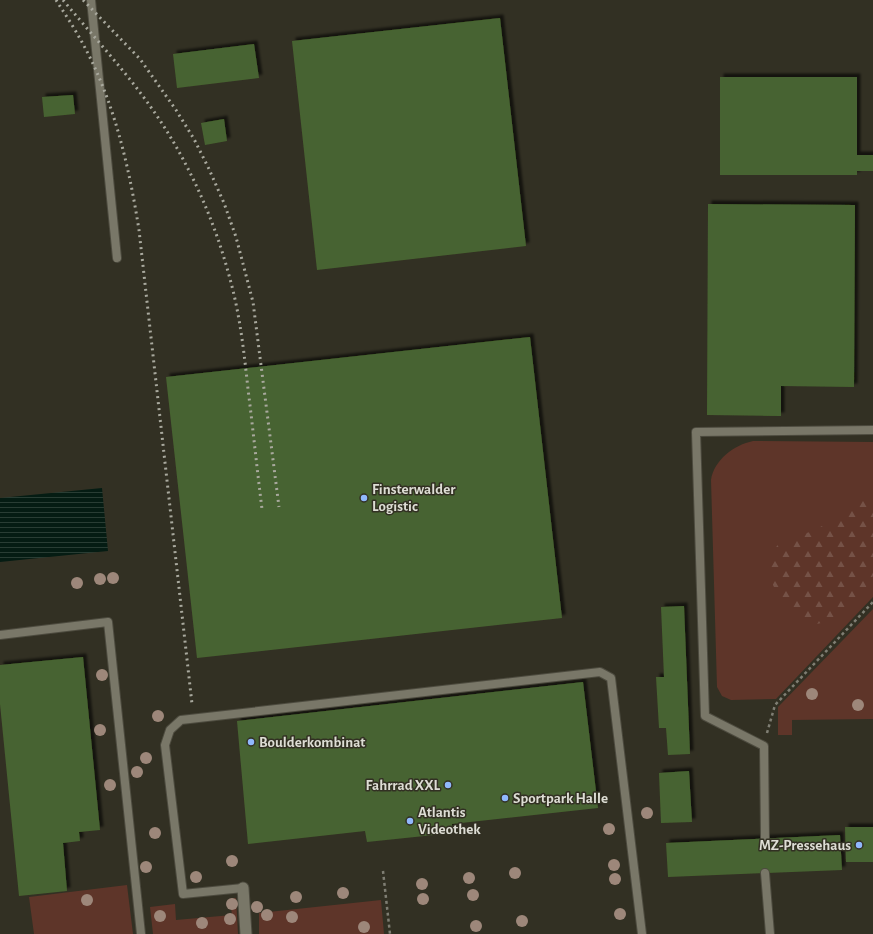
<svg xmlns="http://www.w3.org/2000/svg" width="873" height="934" viewBox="0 0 873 934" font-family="'Alegreya Sans',sans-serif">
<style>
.grass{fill:#5e3529}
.forest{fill:url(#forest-firs)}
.water{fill:url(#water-rules)}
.building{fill:#476430;filter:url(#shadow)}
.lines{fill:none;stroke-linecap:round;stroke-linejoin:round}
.service-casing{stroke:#4d4b3f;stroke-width:10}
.minor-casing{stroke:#4d4b3f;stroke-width:13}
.path{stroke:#7f7e73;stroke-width:2.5;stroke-dasharray:3 3;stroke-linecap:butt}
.service{stroke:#797768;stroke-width:8}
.minor{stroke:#797768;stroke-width:11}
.rail{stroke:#a9a99e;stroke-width:3;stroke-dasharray:2 4;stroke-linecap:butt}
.tree{fill:#9d877a}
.poi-dot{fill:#90b8fd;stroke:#323023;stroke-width:1.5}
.labels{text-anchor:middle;stroke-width:3;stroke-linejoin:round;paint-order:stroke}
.poi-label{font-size:15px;font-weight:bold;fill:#ddddd4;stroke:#323023;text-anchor:start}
</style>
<defs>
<pattern id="forest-firs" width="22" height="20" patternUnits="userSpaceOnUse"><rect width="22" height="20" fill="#5e3529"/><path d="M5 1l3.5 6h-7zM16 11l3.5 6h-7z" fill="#755247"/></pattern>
<pattern id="water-rules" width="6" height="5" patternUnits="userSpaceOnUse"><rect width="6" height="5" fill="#051c13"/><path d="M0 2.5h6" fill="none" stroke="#293d34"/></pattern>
<filter id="shadow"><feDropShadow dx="3.5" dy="-3.5" stdDeviation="1" flood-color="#0009"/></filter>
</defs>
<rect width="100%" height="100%" fill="#323023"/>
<path class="grass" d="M753,441L873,442V597L776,699L731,700L722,696L717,687L711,480C714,460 734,445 753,441Z
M873,609V719L792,720V735H778V707Z
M127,885L133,934H34L29,897Z
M236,898L238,934H153L150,907L175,904L176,920L232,915L230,899Z
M381,900L384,934H259V913Z"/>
<path class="forest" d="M864,500L873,501V576L854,607L849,614L842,618L817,624L806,621L794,615L780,599L773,585L769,566L772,553L779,543L815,530L831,521L855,502Z"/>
<path class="water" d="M102,488L108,551L0,562V498Z"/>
<path class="building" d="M500,18L526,246L317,270L292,41Z
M254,44L259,78L177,88L173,54Z
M720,77H857V155H873V171H857V175H720Z
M73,95L75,114L44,117L42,97Z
M224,119L227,141L205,145L201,123Z
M708,204L855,205L854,387L781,386V416L707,415Z
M530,337L562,618L197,658L166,377Z
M684,606L690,754L668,755L666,728H659L656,677H664L661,607Z
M83,657L100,830L79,832L80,841L63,843L67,891L19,896L0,704V665Z
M583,682L598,808L452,824L453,833L367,842L365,831L248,844L237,721Z
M689,771L692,822L661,823L659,773Z
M845,827H873V862H846Z
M840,835L842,870L668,877L666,843Z"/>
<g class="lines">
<defs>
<path id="service" d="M91,0L117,258
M0,635L108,622L141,934
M765,838L764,746L705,716L696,432L873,430
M765,873L770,934
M243,888L183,894L165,745L170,730L181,720L600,672L611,678L642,934"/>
<path id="minor" d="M243,888L246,934"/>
</defs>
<use href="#service" class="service-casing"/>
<use href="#minor" class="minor-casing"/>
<path class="path" d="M767,733L775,705L873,602
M383,871L390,934"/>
<use href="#service" class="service"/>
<use href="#minor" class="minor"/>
<path class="rail" d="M56,0C65,14 75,29 83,44C114,101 129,166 139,230L192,704
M63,0C97,41 134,80 163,125C193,172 216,225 230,279C240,315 244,352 248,389C253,429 257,469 262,509
M83,0L140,59L176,110L194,139L209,169L224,203L236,237L253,302L279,507"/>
</g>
<g class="tree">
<circle cx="113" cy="578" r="6"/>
<circle cx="100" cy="579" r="6"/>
<circle cx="77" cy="583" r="6"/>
<circle cx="102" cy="675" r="6"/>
<circle cx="812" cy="694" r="6"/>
<circle cx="858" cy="705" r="6"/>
<circle cx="158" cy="716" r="6"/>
<circle cx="100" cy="730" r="6"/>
<circle cx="146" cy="758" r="6"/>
<circle cx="137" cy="772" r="6"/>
<circle cx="110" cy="785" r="6"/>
<circle cx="647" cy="813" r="6"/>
<circle cx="609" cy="829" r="6"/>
<circle cx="155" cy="833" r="6"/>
<circle cx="232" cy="861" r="6"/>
<circle cx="614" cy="865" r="6"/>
<circle cx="146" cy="867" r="6"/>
<circle cx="515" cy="873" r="6"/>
<circle cx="196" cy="877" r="6"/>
<circle cx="469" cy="878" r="6"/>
<circle cx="615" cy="879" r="6"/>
<circle cx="422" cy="884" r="6"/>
<circle cx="343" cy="893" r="6"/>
<circle cx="473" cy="895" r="6"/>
<circle cx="296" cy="897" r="6"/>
<circle cx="423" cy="899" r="6"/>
<circle cx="87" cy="900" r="6"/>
<circle cx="232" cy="904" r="6"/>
<circle cx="257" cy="907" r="6"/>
<circle cx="620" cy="914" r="6"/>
<circle cx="267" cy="915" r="6"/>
<circle cx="160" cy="916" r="6"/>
<circle cx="292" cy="917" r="6"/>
<circle cx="230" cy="919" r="6"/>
<circle cx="522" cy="921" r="6"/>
<circle cx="202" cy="923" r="6"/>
<circle cx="476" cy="926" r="6"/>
<circle cx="364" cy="927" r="6"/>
</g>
<g class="poi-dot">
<circle cx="364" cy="498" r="4"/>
<circle cx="251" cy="742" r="4"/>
<circle cx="448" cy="785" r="4"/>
<circle cx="505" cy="798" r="4"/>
<circle cx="410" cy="821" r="4"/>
<circle cx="859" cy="845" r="4"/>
</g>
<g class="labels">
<g class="poi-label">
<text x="372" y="494">Finsterwalder<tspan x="372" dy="17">Logistic</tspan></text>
<text x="259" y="747">Boulderkombinat</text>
<text x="440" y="790" text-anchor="end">Fahrrad XXL</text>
<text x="513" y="803">Sportpark Halle</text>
<text x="418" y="817">Atlantis<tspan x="418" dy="17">Videothek</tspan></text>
<text x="851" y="850" text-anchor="end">MZ-Pressehaus</text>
</g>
</g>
</svg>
